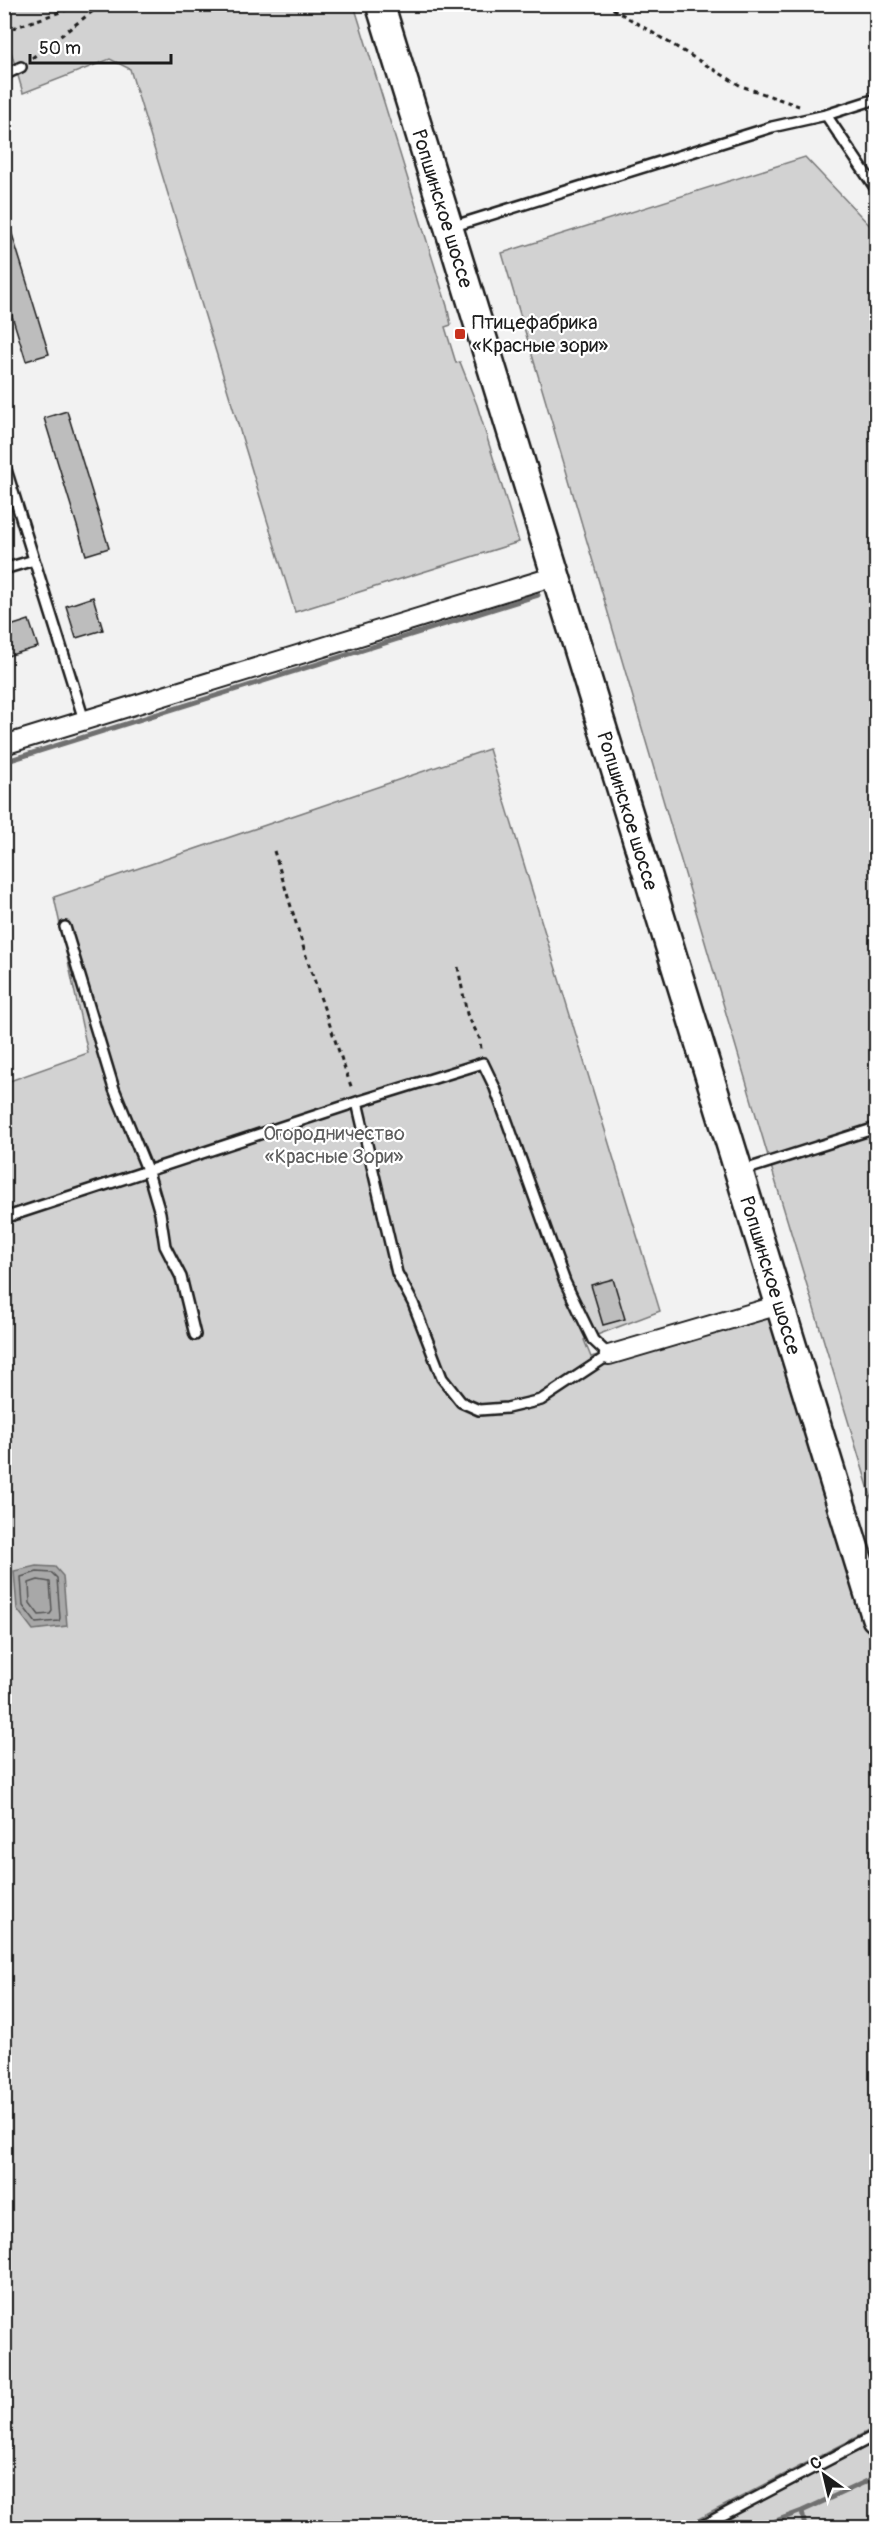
<svg xmlns="http://www.w3.org/2000/svg" width="881" height="2532" viewBox="0 0 881 2532" font-family="Pangolin,sans-serif">
<style>
.green{fill:#d2d2d2;stroke:#777;stroke-width:1.5}
.water{fill:#a8a8a8;stroke:#707070;stroke-width:1.5}
.lines{fill:none;stroke-linecap:round;stroke-linejoin:round}
.shore{stroke:#545454;stroke-width:1.5}
.stream{stroke:#707070;stroke-width:5}
.building{fill:#bdbdbd;stroke:#1c1c1c;stroke-width:1.5}
.lane-casing{stroke:#1c1c1c;stroke-width:14}
.street-casing{stroke:#1c1c1c;stroke-width:22}
.secondary-casing{stroke:#1c1c1c;stroke-width:32}
.path{stroke:#1c1c1c;stroke-width:3;stroke-dasharray:4.5 4.5;stroke-linecap:butt}
.lane{stroke:#fff;stroke-width:9}
.street{stroke:#fff;stroke-width:18}
.secondary{stroke:#fff;stroke-width:27}
.poi-dot{fill:#c8321e;stroke:#fff;stroke-width:2}
.labels{text-anchor:middle;stroke-width:4.5;stroke-linejoin:round;paint-order:stroke}
.street-label{font-size:20px;fill:#1c1c1c;stroke:#fff}
.poi-label{font-size:20px;fill:#1c1c1c;stroke:#fff;text-anchor:start}
.park-label{font-size:20px;fill:#5c5c5c;stroke:#fff}
</style>
<rect width="100%" height="100%" fill="#f2f2f2"/>
<filter id="ink" filterUnits="userSpaceOnUse"><feTurbulence type="fractalNoise" baseFrequency=".0167" numOctaves="2"/><feDisplacementMap in="SourceGraphic" scale="12" xChannelSelector="R" yChannelSelector="G"/><feConvolveMatrix kernelMatrix="1 2 1 2 8 2 1 2 1" color-interpolation-filters="sRGB"/></filter>
<g filter="url(#ink)">
<path class="green" d="M5,5H354L447,306L451,325L445,327L456,363L460,362L477,405L519,542L295,612L130,69L110,59L23,93L5,31Z
M805,157L876,232V1513L776,1183L502,253Z
M489,749L660,1311L584,1340L591,1357L769,1304L876,1656V2427L683,2527H5L4,1083L88,1053L54,897Z
M876,2442V2527H710Z"/>
<path class="water" d="M36,1566L55,1567L63,1576L67,1626L33,1630L17,1609L14,1571Z"/>
<g class="lines">
<path class="shore" d="M37,1572L52,1573L57,1578L60,1618L59,1621L36,1623L23,1606L21,1577Z
M38,1580L50,1582L52,1611L50,1614L39,1615L30,1603L29,1583Z"/>
<path class="stream" d="M4,762L538,595
M802,2511L805,2528
M757,2528L802,2511L876,2477"/>
</g>
<path class="building" d="M4,221H8L49,354L26,361L4,290Z
M67,411L109,548L86,555L44,418Z
M93,597L103,630L76,638L66,606Z
M29,620L38,647L4,657V628Z
M613,1279L625,1319L603,1325L591,1285Z"/>
<g class="lines">
<defs>
<path id="lane" d="M4,75L21,67
M826,115L876,189
M451,227L772,127L826,115L876,99
M4,463L84,720
M4,569L34,560
M65,927L114,1089L148,1172L160,1213L165,1246L181,1277L195,1335
M741,1171L876,1128
M4,1218L357,1102L483,1063L495,1088L565,1282L593,1340L609,1355L541,1400L507,1408L479,1410L461,1402L442,1378L413,1303L397,1273L357,1102
M698,2528L876,2435"/>
<path id="street" d="M4,745L555,576
M609,1355L779,1305"/>
<g id="secondary">
<path id="s1" d="M380,4L876,1618"/>
</g>
</defs>
<use href="#lane" class="lane-casing"/>
<use href="#street" class="street-casing"/>
<use href="#secondary" class="secondary-casing"/>
<path class="path" d="M605,4L741,86L799,106
M4,31L84,4
M32,58L102,4
M274,851L307,959L352,1089
M458,967L467,1014L480,1039L481,1050"/>
<use href="#lane" class="lane"/>
<use href="#street" class="street"/>
<use href="#secondary" class="secondary"/>
</g>
</g>
<rect class="poi-dot" x="454" y="328" width="12" height="12" rx="3"/>
<g class="labels">
<g class="street-label">
<text dy="7" stroke="none"><textPath href="#s1" startOffset="214">Ропшинское шоссе</textPath></text>
<text dy="7" stroke="none"><textPath href="#s1" startOffset="844">Ропшинское шоссе</textPath></text>
<text dy="7" stroke="none"><textPath href="#s1" startOffset="1330">Ропшинское шоссе</textPath></text>
</g>
<g class="poi-label">
<text x="472" y="329">Птицефабрика<tspan x="472" dy="23">«Красные зори»</tspan></text>
</g>
<g class="park-label">
<text x="334" y="1140">Огородничество<tspan x="334" dy="23">«Красные Зори»</tspan></text>
</g>
</g>
<rect width="881" height="2532" fill="none" stroke="#fff" stroke-width="24"/>
<rect x="12" y="12" width="857" height="2508" fill="none" stroke="#1c1c1c" stroke-width="2" filter="url(#ink)"/>
<g transform="translate(824 2475) rotate(326)" stroke="#ffffff" stroke-width="4.5" paint-order="stroke">
<path d="M0-4.5L10 22L0 15L-10 22Z" fill="#1c1c1c"/>
<text y="-9" font-size="16" font-weight="bold" text-anchor="middle" fill="#1c1c1c">С</text>
</g>
<path d="M30 54v9h141v-9" fill="none" stroke="#1c1c1c" stroke-width="3"/>
<text x="39" y="54" font-size="18" fill="#1c1c1c" stroke="#ffffff" stroke-width="4.5" paint-order="stroke">50 m</text>
</svg>
